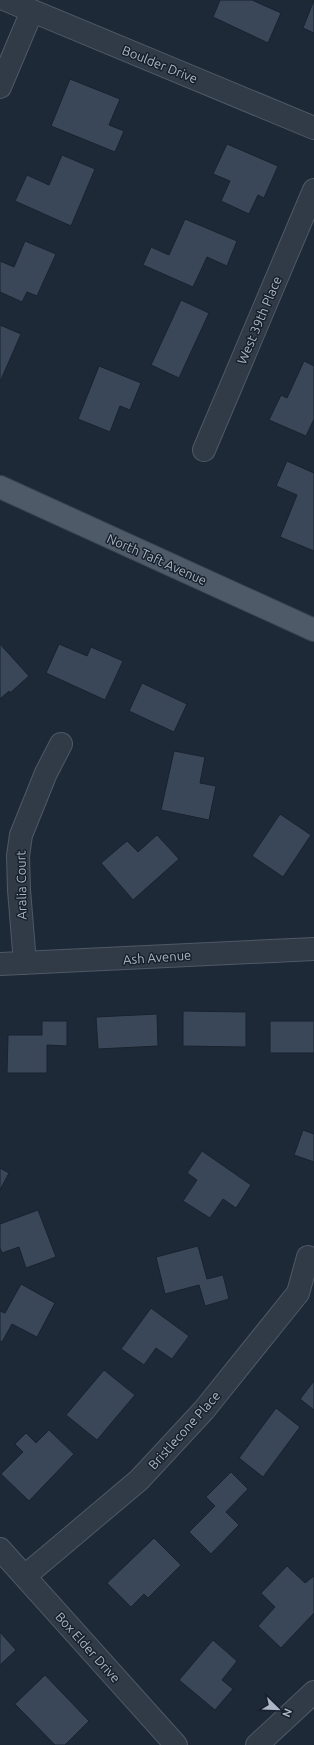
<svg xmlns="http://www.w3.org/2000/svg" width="314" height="1745" viewBox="0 0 314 1745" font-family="Ubuntu,sans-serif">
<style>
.building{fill:#394758;stroke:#19222e}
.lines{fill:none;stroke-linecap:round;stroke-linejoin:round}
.minor-casing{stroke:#4f5866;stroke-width:24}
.major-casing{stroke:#3b4451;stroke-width:24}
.minor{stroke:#313b48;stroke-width:22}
.major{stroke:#4f5a68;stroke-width:22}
.labels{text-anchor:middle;stroke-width:3;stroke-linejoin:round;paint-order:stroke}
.street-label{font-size:13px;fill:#abb5c5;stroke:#17202c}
</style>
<rect width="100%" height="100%" fill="#1e2938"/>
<path class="building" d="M220,0H252L281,13L268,43L213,17Z
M314,0V33L303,28Z
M70,79L120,99L109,125L124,131L115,152L51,126Z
M227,144L278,166L264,198L258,195L249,214L221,201L230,181L213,174Z
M62,155L95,169L71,226L15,201L27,175L49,185Z
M185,219L237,241L227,266L207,257L193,287L143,265L151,247L169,255Z
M25,241L56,254L37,296L27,292L22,302L0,292V261L14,267Z
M181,300L209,313L179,378L151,365Z
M0,325L21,334L0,382Z
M304,361L314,366V419L306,436L269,420L281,395L287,398Z
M99,366L141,383L130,410L120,406L110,432L78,419Z
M287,461L314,473V551L280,537L297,495L276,486Z
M0,644L29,676L10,693L9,691L0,699Z
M59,644L87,656L91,647L123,661L105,700L46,673Z
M142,683L187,704L174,732L129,711Z
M174,751L205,757L200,783L216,786L209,820L161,810Z
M280,814L311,835L283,877L252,856Z
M157,835L179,859L133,900L101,863L127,841L138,852Z
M183,1011L246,1012V1047L183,1046Z
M157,1014L158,1046L98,1049L96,1017Z
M42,1021H67V1046L47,1045V1073H7L8,1035H42Z
M270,1021H314V1053H270Z
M303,1130L314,1134V1162L294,1155Z
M202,1151L251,1185L236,1208L223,1199L210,1218L183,1201L197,1180L187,1173Z
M0,1168L9,1173L0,1190Z
M38,1210L56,1257L26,1268L19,1247L2,1253L0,1248V1224Z
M198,1246L207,1279L223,1275L229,1299L205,1306L199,1285L165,1294L156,1257Z
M21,1284L55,1303L37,1337L12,1324L2,1342L0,1341V1311L5,1313Z
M151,1308L189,1336L172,1359L156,1348L144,1365L121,1349Z
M104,1370L135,1395L97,1440L66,1415Z
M314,1381V1410L300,1399Z
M276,1408L300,1427L263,1477L239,1458Z
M49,1430L74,1454L29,1501L1,1474L23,1452L15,1444L26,1433L36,1443Z
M231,1472L248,1489L226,1512L239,1525L211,1554L189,1532L215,1506L206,1497Z
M154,1538L181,1565L148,1598L144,1594L131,1607L107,1583Z
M287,1566L305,1583L314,1576V1613L281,1648L258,1626L275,1607L261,1593Z
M0,1632L16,1650L0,1665Z
M213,1640L237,1661L222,1680L233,1689L215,1710L179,1680Z
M45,1675L89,1721L65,1745H55L15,1704Z"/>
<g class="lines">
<defs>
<path id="minor" d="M6,0L314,128
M0,87L32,11
M204,450L314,190
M25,963L19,890L18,856L21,835L46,773L61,744
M0,964L314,949
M0,1549L176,1745
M25,1576L139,1480L204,1410L298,1293L308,1257
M257,1745L314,1692"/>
<path id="major" d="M0,487L314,630"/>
</defs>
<use href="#minor" class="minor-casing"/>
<use href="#major" class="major-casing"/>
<use href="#minor" class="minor"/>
<use href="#major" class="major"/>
</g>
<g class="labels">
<g class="street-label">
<text transform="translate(160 64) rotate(22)" y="5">Boulder Drive</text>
<text transform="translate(259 320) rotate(-67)" y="5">West 39th Place</text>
<text transform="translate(157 559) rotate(24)" y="5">North Taft Avenue</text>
<text transform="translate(21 885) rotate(-91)" y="5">Aralia Court</text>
<text transform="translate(157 957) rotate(-4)" y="5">Ash Avenue</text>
<text transform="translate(184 1430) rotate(-48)" y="5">Bristlecone Place</text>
<text transform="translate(88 1647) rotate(48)" y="5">Box Elder Drive</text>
</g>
</g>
<g transform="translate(278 1709) rotate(113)" stroke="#17202c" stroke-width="3" paint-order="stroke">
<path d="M0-3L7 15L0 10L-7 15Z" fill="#abb5c5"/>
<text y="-6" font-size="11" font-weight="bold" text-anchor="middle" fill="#abb5c5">N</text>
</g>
</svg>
